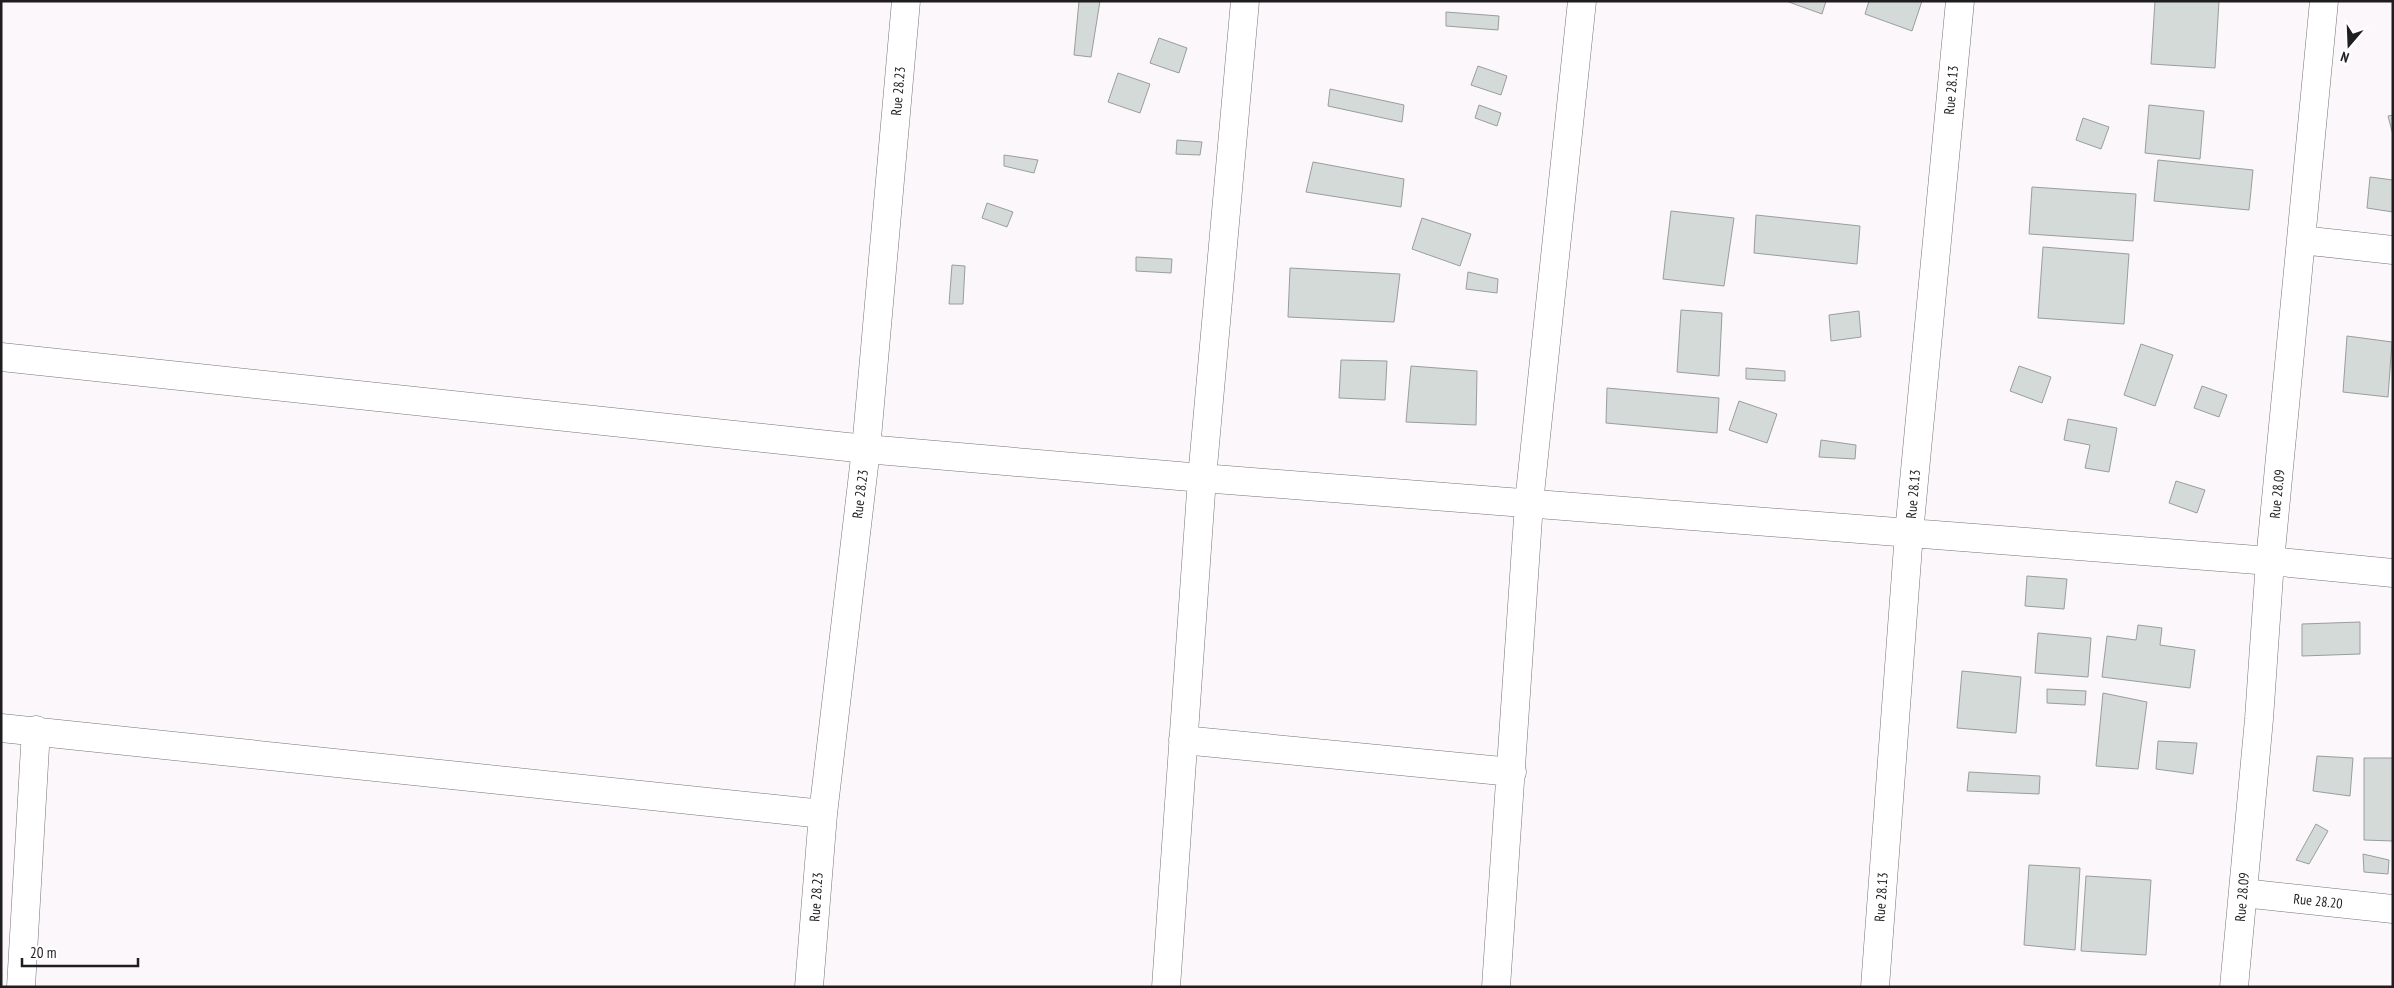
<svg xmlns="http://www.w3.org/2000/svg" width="2394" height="988" viewBox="0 0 2394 988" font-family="'PT Sans Narrow',sans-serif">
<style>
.building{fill:#d4dad8;stroke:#999e9d}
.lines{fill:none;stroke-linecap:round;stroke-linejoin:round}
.minor-casing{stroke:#777376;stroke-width:29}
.minor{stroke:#fff;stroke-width:28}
.labels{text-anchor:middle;stroke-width:5;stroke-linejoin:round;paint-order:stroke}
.street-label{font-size:14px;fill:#1f1d1e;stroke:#fff}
</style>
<rect width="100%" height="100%" fill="#fbf7fa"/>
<path class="building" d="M1079,1H1100L1091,57L1074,55Z
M1786,1H1826L1822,14Z
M1869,1H1922L1912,31L1865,14Z
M2155,1H2219L2215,68L2151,64Z
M1446,12L1499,16L1498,30L1446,26Z
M1159,38L1187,48L1179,73L1150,63Z
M1478,66L1507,76L1501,95L1471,85Z
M1118,73L1150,84L1140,113L1108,102Z
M1330,89L1404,105L1402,122L1328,106Z
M1479,105L1501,113L1497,126L1475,118Z
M2149,105L2204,111L2200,159L2145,153Z
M2393,115V135L2388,116Z
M2083,118L2109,127L2101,149L2076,140Z
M1177,140L1202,142L1200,155L1176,154Z
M1004,155L1038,160L1034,173L1004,166Z
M2158,160L2253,170L2249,210L2154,201Z
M1313,162L1404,179L1401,207L1306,192Z
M2370,177L2393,180V212L2367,208Z
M2032,187L2136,194L2133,241L2029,234Z
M987,203L1013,212L1007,227L982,218Z
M1671,211L1734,218L1724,286L1663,279Z
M1756,215L1860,226L1857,264L1754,253Z
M1422,218L1471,234L1460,266L1412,249Z
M2043,247L2129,254L2124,324L2038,318Z
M1136,257L1172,259L1171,273L1136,271Z
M952,265L965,266L963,304H949Z
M1290,268L1400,274L1394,322L1288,317Z
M1468,272L1498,279L1497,293L1466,289Z
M1681,310L1722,313L1719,376L1677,372Z
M1859,311L1861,337L1831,341L1829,315Z
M2347,336L2392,342L2388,397L2343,392Z
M2141,344L2173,355L2155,406L2124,395Z
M1341,360L1387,361L1385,400L1339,398Z
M1411,366L1477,371L1476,425L1406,422Z
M2019,366L2051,377L2042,403L2010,391Z
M1746,368L1785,371V381L1746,379Z
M2202,386L2227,395L2219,417L2194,408Z
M1607,388L1719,398L1717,433L1606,423Z
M1739,401L1777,414L1767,443L1729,430Z
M2068,419L2117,428L2109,472L2085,468L2090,445L2064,440Z
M1821,440L1856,445L1855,459L1819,457Z
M2176,481L2205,490L2197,513L2169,503Z
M2027,576L2067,579L2064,609L2025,606Z
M2360,622V654L2302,656V624Z
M2138,625L2162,628L2160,645L2195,650L2190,688L2102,677L2107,636L2136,640Z
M2038,633L2091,638L2088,677L2035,673Z
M1962,671L2021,677L2016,733L1957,728Z
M2047,689L2086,691L2085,705L2047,703Z
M2103,693L2147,702L2138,769L2096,766Z
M2158,741L2197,743L2193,774L2156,769Z
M2317,756L2353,758L2350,796L2313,791Z
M2364,758H2393V841L2364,840Z
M1969,772L2040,776L2039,794L1967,791Z
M2316,824L2328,831L2309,864L2296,860Z
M2363,854L2389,860L2388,874L2364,872Z
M2029,865L2080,868L2075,950L2024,945Z
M2086,876L2151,880L2146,955L2081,951Z"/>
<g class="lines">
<defs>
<path id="minor" d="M2301,240L2393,250
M1,357L866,449L1202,478L2270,561L2393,573
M1,728L823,814
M1183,740L1512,772
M2243,893L2393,909
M21,987L36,730
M809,987L823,814L866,449L906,1
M1166,987L1202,478L1245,1
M1496,987L1529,503L1582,1
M1875,987L1909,533L1960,1
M2234,987L2259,719L2270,561L2324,1"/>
</defs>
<use href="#minor" class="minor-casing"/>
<use href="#minor" class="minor"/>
</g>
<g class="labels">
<g class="street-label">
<text transform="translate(1951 90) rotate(-85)" y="5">Rue 28.13</text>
<text transform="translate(898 91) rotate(-85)" y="5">Rue 28.23</text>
<text transform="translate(860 494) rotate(-83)" y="5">Rue 28.23</text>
<text transform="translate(1913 494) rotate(-85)" y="5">Rue 28.13</text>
<text transform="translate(2277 494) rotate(-84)" y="5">Rue 28.09</text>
<text transform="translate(816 897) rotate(-86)" y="5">Rue 28.23</text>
<text transform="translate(1881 897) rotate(-86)" y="5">Rue 28.13</text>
<text transform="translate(2242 897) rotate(-85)" y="5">Rue 28.09</text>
<text transform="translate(2318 901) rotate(6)" y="5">Rue 28.20</text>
</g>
</g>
<rect width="2394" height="988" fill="none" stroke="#1f1d1e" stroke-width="5"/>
<g transform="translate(2349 45) rotate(199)" stroke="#ffffff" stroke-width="4" paint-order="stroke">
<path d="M0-4L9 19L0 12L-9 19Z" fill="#1f1d1e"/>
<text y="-8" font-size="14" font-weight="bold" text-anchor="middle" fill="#1f1d1e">N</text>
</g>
<path d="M22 958v8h116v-8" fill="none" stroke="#1f1d1e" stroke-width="2.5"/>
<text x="30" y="958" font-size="15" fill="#1f1d1e" stroke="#ffffff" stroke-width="4" paint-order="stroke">20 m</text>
</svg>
